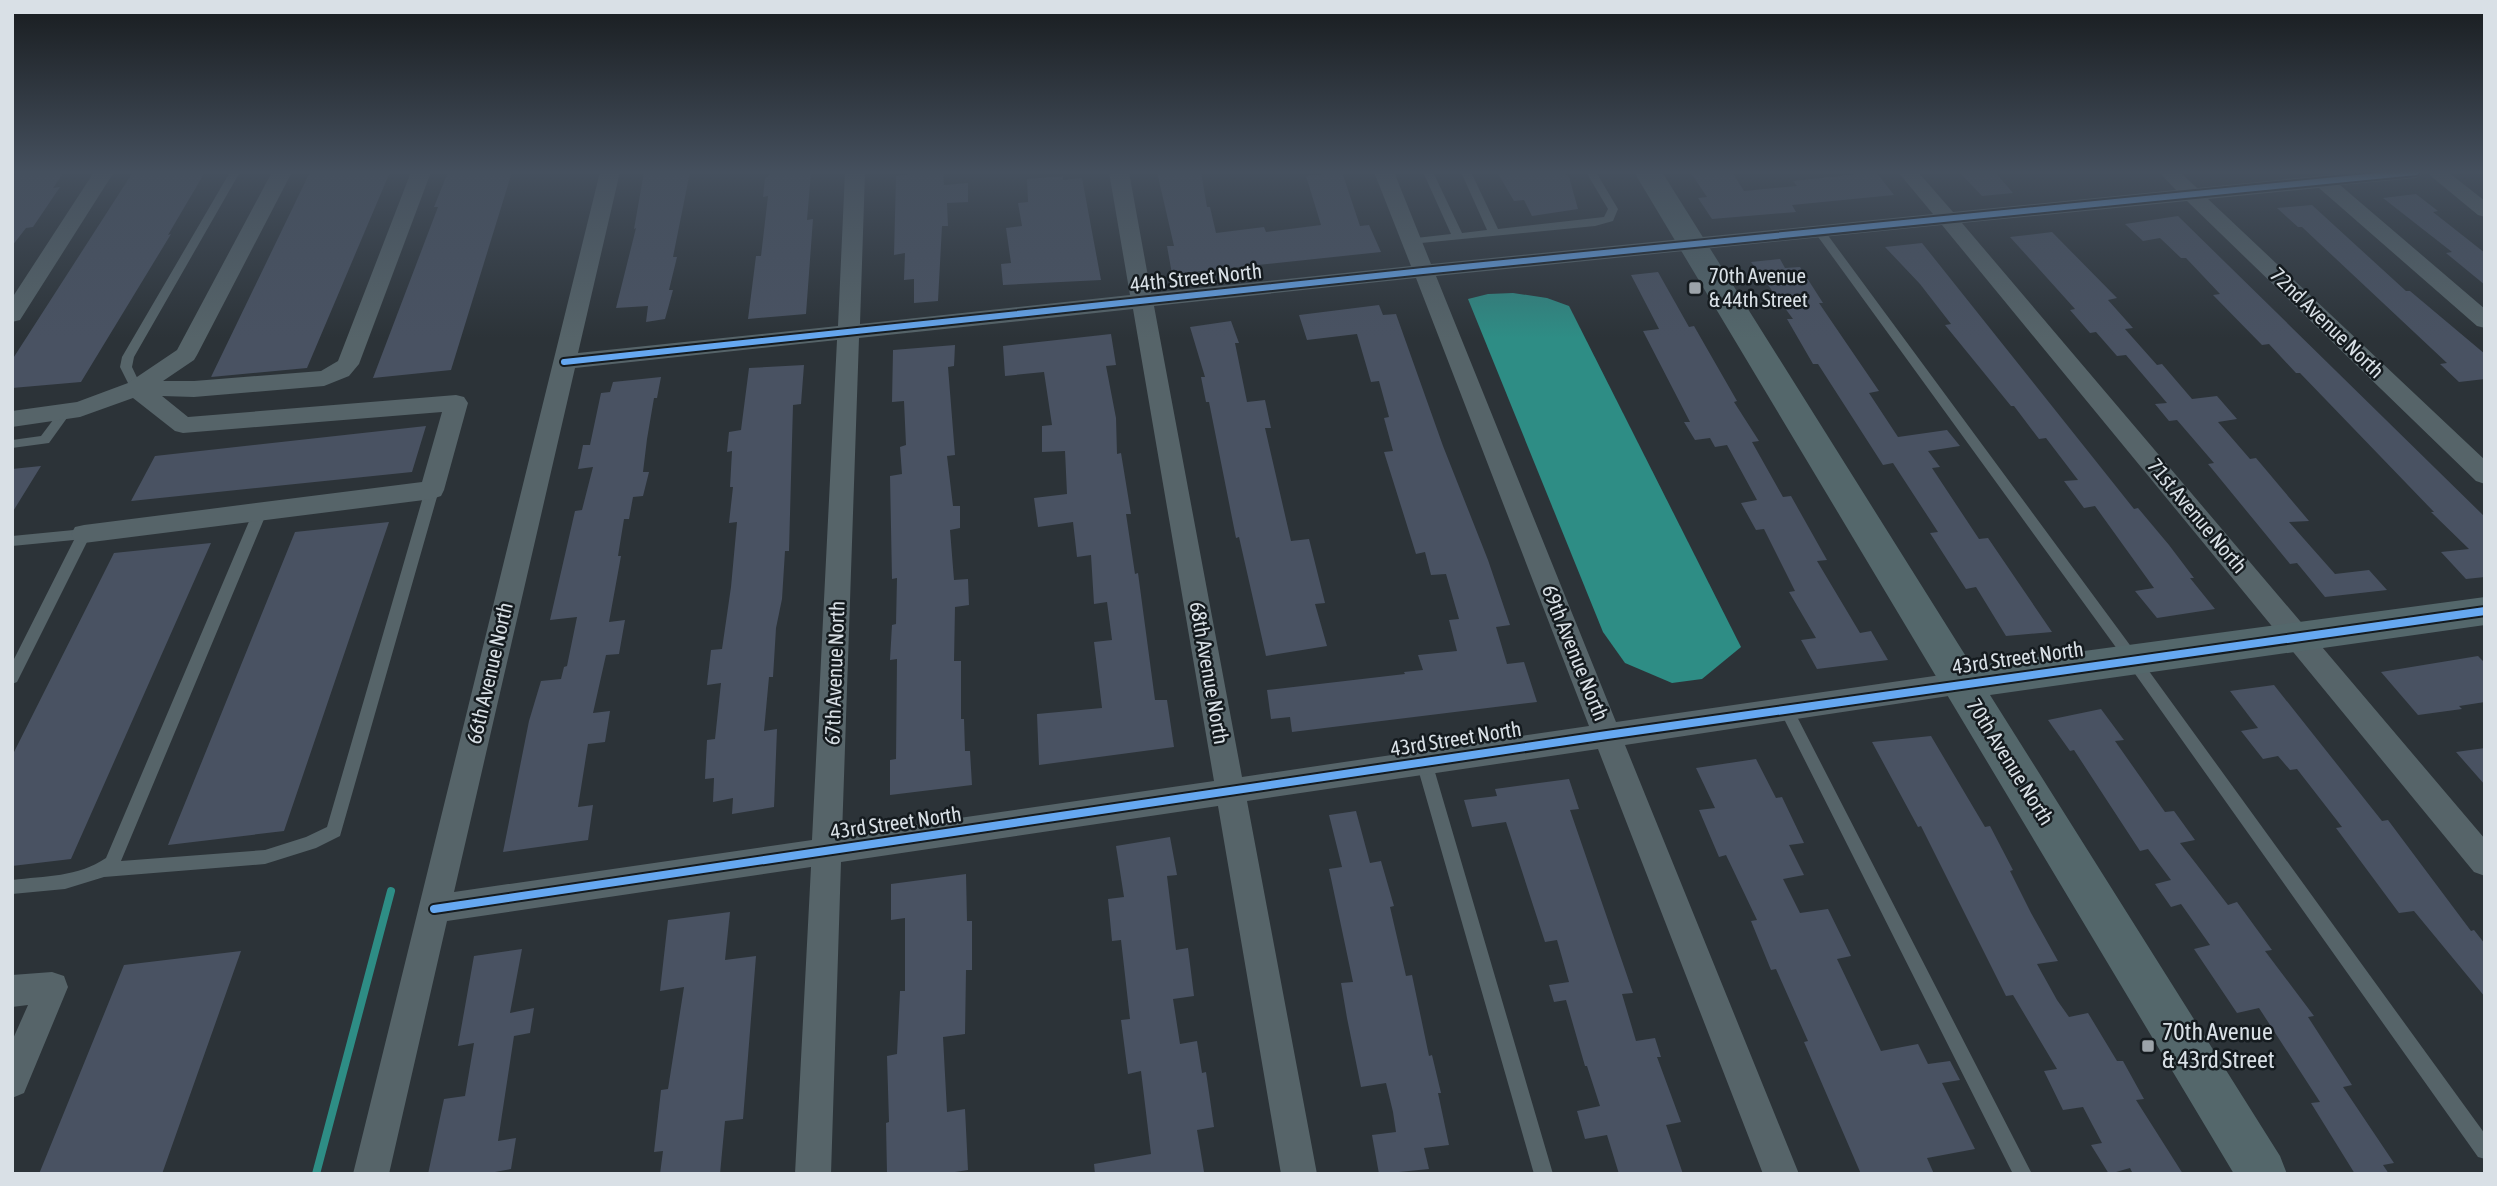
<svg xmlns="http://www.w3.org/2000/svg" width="2497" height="1186" viewBox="0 0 2497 1186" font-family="'Asap Condensed',sans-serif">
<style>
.water{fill:#2e8d85}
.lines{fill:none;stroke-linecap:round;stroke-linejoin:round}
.stream{stroke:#2e8d85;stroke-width:8}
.building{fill:#495262}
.lane{fill:#566469;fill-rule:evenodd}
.street{fill:#566469;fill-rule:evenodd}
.secondary{fill:#54676b;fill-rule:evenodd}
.cycleway-far1-casing{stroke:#151b1f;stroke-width:10}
.cycleway-casing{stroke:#151b1f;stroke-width:12}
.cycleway-far1{stroke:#66a8f1;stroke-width:6}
.cycleway{stroke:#66a8f1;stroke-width:8}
.poi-dot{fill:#9ca3a9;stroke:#151b1f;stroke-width:2.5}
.labels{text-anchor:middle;stroke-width:5;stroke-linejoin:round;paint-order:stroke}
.poi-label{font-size:21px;fill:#d9e0e6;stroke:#151b1f;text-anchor:start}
.street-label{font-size:21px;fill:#d9e0e6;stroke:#151b1f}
.near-poi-label{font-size:24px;fill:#d9e0e6;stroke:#151b1f;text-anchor:start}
</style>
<rect width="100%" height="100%" fill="#2c3338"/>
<path class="water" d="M1513,293L1547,298L1569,306L1741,647L1702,679L1672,683L1625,663L1603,632L1468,299L1488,294Z"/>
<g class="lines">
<path class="stream" d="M316,1174L391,891"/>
</g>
<path class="building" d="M17,172H64L53,188L60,187L33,227L26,228L12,246V178Z
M133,172H205L168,235L171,234L81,382L12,388V360Z
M310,172H390L307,368L211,377Z
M448,172H512L451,370L373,378L438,207H434Z
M644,172H690L673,257H677L669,290H673L665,319L646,322L648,306L616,308L636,228L634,229Z
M769,172H811L807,220L813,219L806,314L748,319L756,256H761L768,196L763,197L765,178L768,177Z
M907,172H943L944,185L968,183V202L947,203L948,226H942L938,301L914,303V279L904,280L905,253L894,255L896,176L907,175Z
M1157,172H1201L1207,207H1210L1216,233L1264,227L1266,232L1321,225L1306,176L1342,172L1360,226L1369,225L1381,252L1172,274L1167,246H1174Z
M1497,172H1564L1569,177L1578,209L1532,216L1524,200L1514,201Z
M1732,172L1744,191L1797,186L1793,181L1876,172L1894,195L1792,205L1796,212L1712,219L1698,198L1707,197L1691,173Z
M1959,172H1995L2013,193L1982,196Z
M1063,176V180L1082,178L1101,280L1003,285L1001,264L1011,263L1006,228L1022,226L1018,203L1028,202L1027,179Z
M2416,194L2438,211L2433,212L2485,253V285L2446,253L2452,252L2383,198Z
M2312,205L2406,291H2410L2485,354V379L2459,382L2440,364L2447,363L2302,227H2298L2277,208Z
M2178,216L2485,517V577L2466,579L2441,552L2469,549L2431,512H2434L2300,373H2296L2269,344L2262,345L2213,295L2220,294L2186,258H2181L2160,238L2143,241L2125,224Z
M2052,232L2117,298L2108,300L2133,328L2125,329L2157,365L2162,364L2192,399L2217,396L2237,419L2218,422L2250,459L2256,458L2309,521L2289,522L2335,574L2369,570L2387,590L2325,597L2297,563L2290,564L2208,464L2214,463L2177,420L2169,421L2155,404L2167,403L2126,355L2117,356L2096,332L2090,333L2070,310L2075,309L2010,237Z
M1922,243L2134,509L2138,508L2169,545L2194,578H2190L2215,609L2157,618L2135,591L2154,588L2095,506L2084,508L2064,481L2078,480L2046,438L2039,439L2014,406H2011L1945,325L1951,324L1920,284L1885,247Z
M1780,259L1785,268L1800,267L1823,303H1819L1879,391L1869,393L1898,437L1947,430L1960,446L1928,451L1940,467L1932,468L1979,539L1988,538L2052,632L2006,636L1976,587L1966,589L1930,533L1938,532L1893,463L1883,465L1818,364H1813L1787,319H1793L1751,262Z
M1658,272L1689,327L1694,326L1737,401L1734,402L1759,441L1752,442L1783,497L1791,496L1827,560L1817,561L1860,633L1871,631L1888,660L1817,669L1801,640L1816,638L1789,592L1795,591L1764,529L1756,530L1741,503L1757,500L1727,445L1715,447L1710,438L1695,440L1684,422H1690L1643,331L1659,329L1631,275Z
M1379,305L1383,315L1396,314L1443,446L1488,560L1510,625L1496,627L1507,664L1524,662L1537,702L1292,732L1290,717L1271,719L1267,690L1405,674L1404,672L1423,670L1418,655L1457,651L1449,620L1459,619L1446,574L1431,575L1425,552L1416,554L1384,452L1393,451L1384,418L1389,417L1379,381L1371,382L1357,334L1307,340L1299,315Z
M1231,321L1239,343H1235L1247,402L1265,400L1271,428H1265L1291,541L1309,539L1325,603L1315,604L1327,646L1266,656L1239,537L1236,538L1209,402H1206L1201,377H1205L1190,327Z
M1111,334L1116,365L1106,366L1116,418L1117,454L1121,453L1131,514H1126L1135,574L1138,573L1155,700H1167L1174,747L1039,765L1037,714L1102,708L1094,642L1112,640L1107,602L1094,604L1091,555L1077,557L1073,522L1038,527L1034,498L1067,494L1065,451L1042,452V426L1052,425L1044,372L1005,376L1003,346Z
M955,345L954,366L948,367L955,455L947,456L953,506H960V528L950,530L954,580L968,579L969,605L955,607L954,661H961V719H964L965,751H970L972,785L890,795V760L896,759L897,659L890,660L892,625L896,624L897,578L892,579L890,476L902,474L900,447L906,445L904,401L892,402L893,350Z
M804,365L801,404L793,405L789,551H785L782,599L776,628L773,677H769L764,731L777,729L774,807L732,814L733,798L713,802L714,778L705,779L707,740L715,739L721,683L707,685L711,650L722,649L731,587L737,522L729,523L733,487H730L732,451L727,452L729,432L741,430L749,368Z
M661,377L657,398H654L647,439L643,472H649L643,496L633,497L629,519H624L618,556H621L609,622L625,620L619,654L606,655L593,713L610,711L605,742L588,744L578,807L593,805L588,840L503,852L529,721L541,681L561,679L564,667L567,666L577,617L550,620L575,511L582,510L593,467L578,469L583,445H590L601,393L610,392L613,382Z
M426,426L412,472L131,501L155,456Z
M41,466L12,513V469Z
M389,522L284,831L168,845L295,532Z
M211,543L71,859L12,866V756L114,553Z
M2478,656L2485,663V702L2459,706L2462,709L2418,715L2381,672Z
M2274,685L2382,821L2388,820L2471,931L2474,930L2485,944V997L2414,911L2399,913L2336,828L2342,827L2297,769L2290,770L2278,756L2263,759L2241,731L2258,728L2230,691Z
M2101,709L2124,740L2115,741L2165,812L2174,811L2195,840L2180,843L2228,905L2237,902L2272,950L2265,951L2314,1016L2308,1017L2352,1085L2343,1087L2394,1163L2383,1165L2389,1174H2355L2311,1103L2320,1102L2259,1008L2237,1013L2194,949L2210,945L2181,904L2171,907L2155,884L2171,880L2148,849L2140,851L2074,750L2070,751L2048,720Z
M1931,736L1985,827L1990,826L2013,870L2010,871L2031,913L2058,961L2037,964L2057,1000L2069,1017L2088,1013L2117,1061H2123L2144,1099L2136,1100L2183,1174H2133L2130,1168L2109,1174L2091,1145L2102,1143L2083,1107L2063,1110L2044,1071L2057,1069L2013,995L2006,996L1921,826L1918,827L1872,742Z
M2485,748V785L2456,752Z
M1756,759L1776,798L1782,797L1804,843L1789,845L1804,875L1783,879L1800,913L1828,909L1851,956L1837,959L1881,1051L1918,1044L1928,1064L1950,1061L1960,1080L1942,1083L1975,1149L1927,1158L1934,1174H1861L1804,1042L1808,1041L1776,969L1771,970L1751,921L1757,920L1726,855L1719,857L1699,810L1715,808L1696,768Z
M1569,779L1579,809L1570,810L1633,993L1622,994L1636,1041L1655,1038L1661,1057H1657L1681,1122L1666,1125L1683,1174H1619L1607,1135L1585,1139L1577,1111L1600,1106L1587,1066H1585L1566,1000L1554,1002L1549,985L1569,982L1557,940L1545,942L1506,822L1472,827L1464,800L1497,796L1495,789Z
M1356,811L1370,863L1381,861L1394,906L1390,907L1406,976L1412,975L1429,1056L1432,1055L1441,1093H1438L1449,1145L1424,1148L1429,1169L1379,1174L1372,1135L1396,1132L1393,1112L1386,1083L1361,1087L1347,1018L1341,983L1353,982L1329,869L1342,867L1329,815Z
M1170,837L1177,875L1167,876L1176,950L1188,948L1194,996L1173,999L1180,1044L1197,1041L1202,1073L1206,1072L1214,1127L1197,1130L1204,1172L1095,1174L1094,1164L1151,1154L1141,1071L1128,1074L1121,1020L1130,1019L1121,940L1112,941L1108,899L1124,897L1116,846Z
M966,874L967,921H972V970H966L965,1034L943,1037L947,1112L965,1109L968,1170L942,1174H887L886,1123L889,1122L887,1056L897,1054L900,991H905V918L891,920V884Z
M730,912L725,960L756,956L743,1119L725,1121L720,1174H660L663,1151L654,1152L661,1090L668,1089L684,987L660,991L668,920Z
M522,949L510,1013L534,1008L530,1033L514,1036L498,1141L516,1138L511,1169L484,1174H428L444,1099L465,1096L474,1043L458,1046L474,956Z
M241,951L162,1174H39L124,965Z"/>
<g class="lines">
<path class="lane" d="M230,172H240L134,357L132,367L142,388L140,391H132L120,367L122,357Z
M1423,172H1433L1462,233L1487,230L1461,172H1471L1498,229L1604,217L1608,209L1586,172H1596L1618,209L1613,221L1595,226L1411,244L1406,241L1407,239L1451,234Z
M1820,229L1824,230L2138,656L2485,1134V1159L2478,1157L2128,664L1816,234L1815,232Z
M66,407L72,411L49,443L12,448V440L41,436L62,408Z
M432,485L439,490L340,836L316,848L265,864L104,877L65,889L12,894V880C45,876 78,877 106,858L253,512L260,507L267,512L121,861L265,850L306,837L327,827L425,490Z
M84,529L91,534L17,682L12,684V663L74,540L12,546V536Z
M1786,703L1791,705L2032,1174H2013L1779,709L1781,705Z
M1424,755L1429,757L1432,762L1553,1174H1534L1416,762L1419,757Z"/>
<path class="street" d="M94,172H114L20,320L12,322V298Z
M272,172H292L197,355L194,360L163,381H194L321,371L338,361L411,172H431L359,364L349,376L324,386L194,397L162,396L188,417L456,395L464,397L468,403L444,490L441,496L432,499L84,543L75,541L71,534L75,527L84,525L422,482L442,412L183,433L175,431L133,398L80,417L12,427V411L77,402L128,383L177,350Z
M600,172H620L578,353L838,326L845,172H865L860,324L1130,295L1109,172H1129L1151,293L1411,266L1374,172H1394L1431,264L1933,214L1898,172H1918L1953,212L2176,190L2159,172H2180L2197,188L2357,172H2426L2416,178L2340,185L2485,309V328L2477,326L2319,188L2208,199L2485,460V484L2476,481L2187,201L1962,223L2485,839V876L2474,872L1942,225L1436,276L1616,722L1962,672L1972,675L1976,683L1972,691L1962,694L1625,745L1799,1174H1763L1598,749L1247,801L1317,1174H1281L1218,806L841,862L831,1174H795L811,867L447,921L389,1174H353ZM1416,278L1589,726L1242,777L1154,306ZM1133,309L1214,781L842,835L859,338ZM837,340L812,840L454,892L575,368Z
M2426,172H2448L2485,201V217L2478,215Z
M52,972L64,976L68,987L24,1093L12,1098V1041L28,1005L12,1007V975Z"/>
<path class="secondary" d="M1634,172H1662L1972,666L2485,597V625L1990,695L2280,1156L2287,1174H2234Z"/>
<defs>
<path id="cycleway-far1" d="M564,362L1423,271L2416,172"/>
<path id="cycleway" d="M434,909L1607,735L2485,611"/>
</defs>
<use href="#cycleway-far1" class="cycleway-far1-casing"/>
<use href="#cycleway" class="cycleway-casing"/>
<use href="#cycleway-far1" class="cycleway-far1"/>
<use href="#cycleway" class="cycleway"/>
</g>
<linearGradient id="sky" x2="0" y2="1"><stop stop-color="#181c1f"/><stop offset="0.51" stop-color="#45505e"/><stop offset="1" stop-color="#45505e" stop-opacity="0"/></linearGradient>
<rect width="2497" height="338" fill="url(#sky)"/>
<g class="poi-dot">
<rect x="1688" y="281" width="14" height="14" rx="3.5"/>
<rect x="2141" y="1039" width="14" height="14" rx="3.5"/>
</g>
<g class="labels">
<g class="poi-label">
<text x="1709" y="283">70th Avenue<tspan x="1709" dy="24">&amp; 44th Street</tspan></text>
</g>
<g class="street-label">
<text transform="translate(1196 278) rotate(-6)" y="7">44th Street North</text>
<text transform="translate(2327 323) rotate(44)" y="7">72nd Avenue North</text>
<text transform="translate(2197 516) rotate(50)" y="7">71st Avenue North</text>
<text transform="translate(1575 653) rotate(68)" y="7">69th Avenue North</text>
<text transform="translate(2018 658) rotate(-8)" y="7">43rd Street North</text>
<text transform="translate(490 673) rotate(-77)" y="7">66th Avenue North</text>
<text transform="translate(835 673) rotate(-88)" y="7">67th Avenue North</text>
<text transform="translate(1209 673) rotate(80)" y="7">68th Avenue North</text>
<text transform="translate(1456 739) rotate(-9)" y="7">43rd Street North</text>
<text transform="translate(2010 762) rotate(58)" y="7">70th Avenue North</text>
<text transform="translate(896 823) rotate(-8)" y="7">43rd Street North</text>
</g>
<g class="near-poi-label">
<text x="2162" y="1040">70th Avenue<tspan x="2162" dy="28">&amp; 43rd Street</tspan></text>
</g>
</g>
<rect width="2497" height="1186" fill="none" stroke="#d9e0e6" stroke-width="28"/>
</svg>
